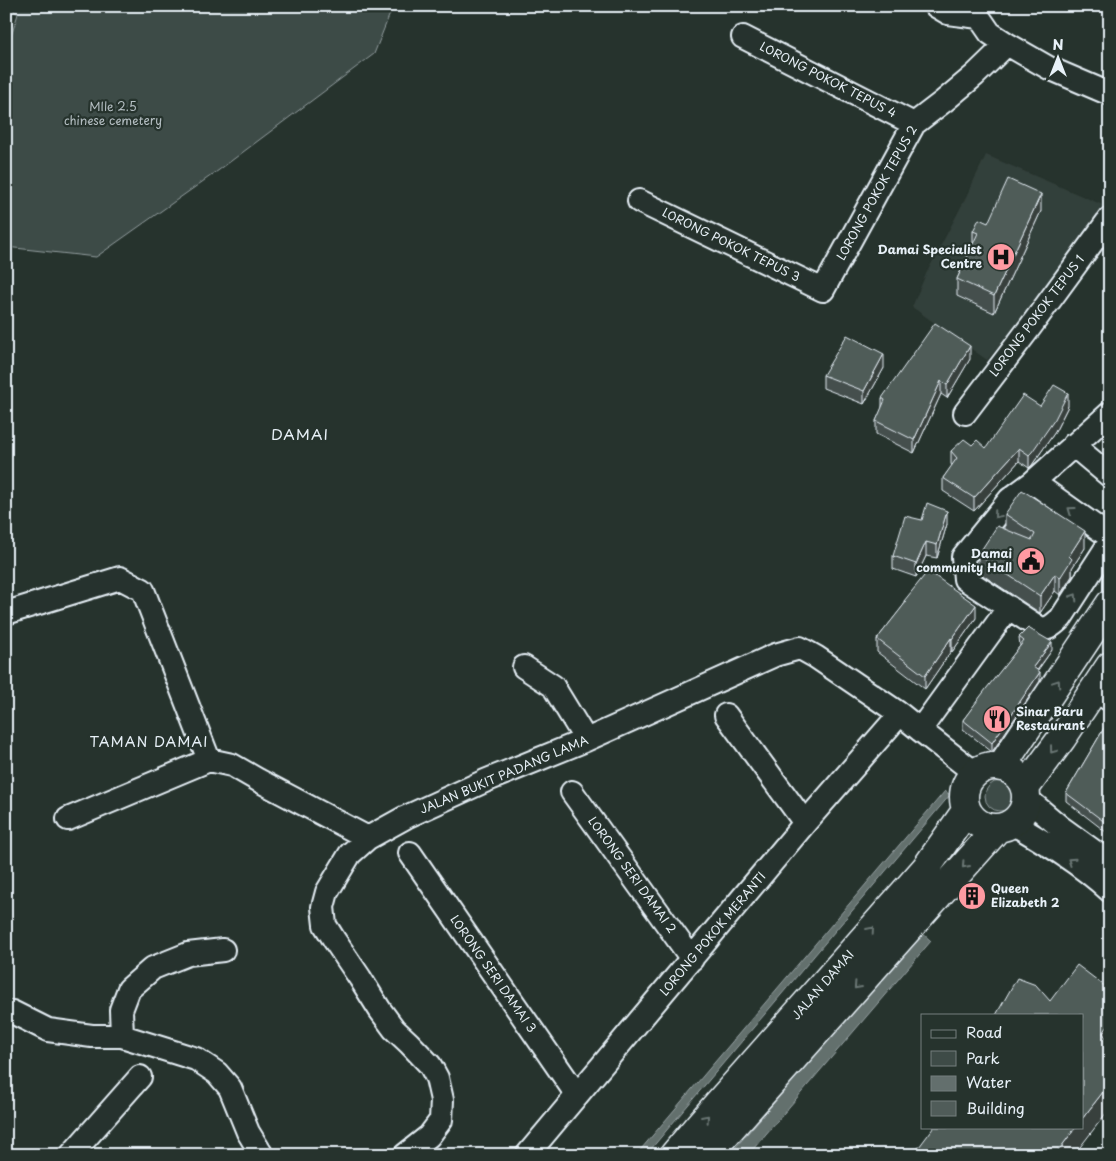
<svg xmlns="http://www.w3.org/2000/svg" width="1116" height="1161" viewBox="0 0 1116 1161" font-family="'Playpen Sans',sans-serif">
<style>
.built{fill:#333f3a}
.green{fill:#3e4b47;stroke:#939ea0}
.water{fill:#636f6d;stroke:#98a3a5}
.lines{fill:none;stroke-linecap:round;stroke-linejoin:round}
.minor-casing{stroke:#e8f1f8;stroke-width:26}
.major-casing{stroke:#e8f1f8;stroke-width:31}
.minor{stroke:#26332d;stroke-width:22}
.major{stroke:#26332d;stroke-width:28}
.wall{fill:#454f4d;stroke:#e8f1f8}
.shaded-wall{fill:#38403e;stroke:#e8f1f8}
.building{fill:#505c59;stroke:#e8f1f8}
.oneway{stroke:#6a7674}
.labels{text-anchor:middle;stroke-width:4.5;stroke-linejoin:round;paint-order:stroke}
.street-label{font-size:12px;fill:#e8f1f8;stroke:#26332d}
.park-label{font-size:12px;fill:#b5bfc3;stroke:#26332d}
.poi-label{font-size:12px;font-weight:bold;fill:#e8f1f8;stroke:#26332d;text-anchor:end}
.neighbourhood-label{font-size:14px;letter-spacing:1px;fill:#e8f1f8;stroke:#26332d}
.quarter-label{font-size:15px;letter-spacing:1px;fill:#e8f1f8;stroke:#26332d}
</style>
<rect width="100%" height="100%" fill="#26332d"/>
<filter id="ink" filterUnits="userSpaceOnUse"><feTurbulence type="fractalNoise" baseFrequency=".02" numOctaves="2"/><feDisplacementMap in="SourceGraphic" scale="10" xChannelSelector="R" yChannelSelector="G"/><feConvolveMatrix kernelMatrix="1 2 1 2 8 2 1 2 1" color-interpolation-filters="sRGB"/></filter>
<g filter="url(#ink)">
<path class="built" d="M986,155L1103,205L1015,327L987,360L912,307L926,274L963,203Z"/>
<path class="green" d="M8,6H393L374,54L219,170L96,257L6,247V52L18,14Z
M985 796a15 15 0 1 1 30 0a15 15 0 1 1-30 0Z"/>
<path class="water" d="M945,791L950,795L666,1131L646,1155H636Z
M921,932L931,941L748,1155H729Z"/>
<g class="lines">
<defs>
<path id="minor" d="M936,6L948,13L979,17L990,33L1007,44L1049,68L1110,94
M743,37L914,124
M639,201L823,290L914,124L944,101L975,75L1007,44
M965,413L1031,326L1110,218
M1110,413L1033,482L1010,499L963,557L965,579L1041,629C1050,629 1054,624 1061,618L1110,542
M1073,445L1110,476
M1033,482L1110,537
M6,613L120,578L143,590L209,760
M524,667L553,686L586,740
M1095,690L1110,700
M726,715L805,823
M920,730L1009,607
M572,792L692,959
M1026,798L1059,826L1099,855L1110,865
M68,819L209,760L232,765L258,780L368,838
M1012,823C1046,843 1081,864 1110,891
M410,853L577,1095
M6,1012H12L48,1030L92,1036H122L196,1059L217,1073L230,1088L248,1132L262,1155
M122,1036L121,1010L129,989L153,968L188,954L223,950
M71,1155L140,1077
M405,1155L429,1136L441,1120L442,1100L437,1078L430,1065L409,1043L394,1029L380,1010L360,978L335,941L325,925L323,907L327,892L350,854L368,838L406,817L485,781L586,740L775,655L800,648L816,657L900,714L920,730L975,773
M527,1155L805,823L900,714"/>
<path id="major" d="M964 797a31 31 0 1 1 62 0a31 31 0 1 1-62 0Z
M1001,767L1110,604
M1025,788L1062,738L1110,666
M674,1155L700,1124L926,868L966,811
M707,1155L997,829"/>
</defs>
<use href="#minor" class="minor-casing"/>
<use href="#major" class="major-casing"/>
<use href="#minor" class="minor"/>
<use href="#major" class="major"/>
</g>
<path class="wall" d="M1041,211L994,313L957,296V279L973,243V231L988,223Z
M970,359L947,398L941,394L914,453L876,434V421L882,408V398Z
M884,368L864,404L823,388V375Z
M1040,406H1068L1055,432L1032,465L1029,468L1019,461L974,511L943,491V478L952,466L951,464V451L972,445L986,448Z
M1005,514L1085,548L1072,568V576L1060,595L1055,591L1040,613L978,572V555L1005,530Z
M922,520L947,524L937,558L926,556L916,577L893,569V556Z
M904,601L976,618L952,652L951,651L925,689L877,652V639L904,605Z
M1019,637L1052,650L1038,670L1040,681L992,752L963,729V720L1020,646Z
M1110,718V836L1106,832L1066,801V793Z"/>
<path class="shaded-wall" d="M1041,194V211L994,313V296Z
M970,346V359L947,398V385Z
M884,354V368L864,404V391Z
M941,381V394L914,453V440Z
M1068,393V406L1055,432L1032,465L1029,468V455Z
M1019,448V461L974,511V498Z
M947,511V524L937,558V545Z
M1085,531V548L1072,568V576L1060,595V578L1069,556Z
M926,542V556L916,577V564Z
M1055,574V591L1040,613V596Z
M976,605V618L952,652V639Z
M951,638V651L925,689V676Z
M1052,642V650L1033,676V667Z
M1040,672V681L992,752V743Z
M1110,1023V1048L1103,1033Z
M1110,1083V1108L1074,1155H1055L1076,1127H1082V1119Z"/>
<path class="building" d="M1008,179L1041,194L994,296L957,279L978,233L973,231L979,219L988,223Z
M935,323L970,346L947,385L941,381L914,440L876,421L885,400L882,398Z
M847,335L884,354L864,391L823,375Z
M1054,385L1068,393L1055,419L1032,452L1029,455L1019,448L974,498L943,478L957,458L951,451L964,439L972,445L977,440L986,448L1023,395L1040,406Z
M1022,490L1085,531L1069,556L1072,559L1060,578L1055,574L1040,596L978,555L997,526L1032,540L1035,534L1005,514Z
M927,503L947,511L937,545L926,542L916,564L893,556L905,516L922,520Z
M928,571L976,605L952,639L951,638L925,676L877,639L906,602L904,601Z
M1028,628L1052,642L1033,667L1040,672L992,743L963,720L986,689L1024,641L1019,637Z
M1110,718V828L1106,823L1066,793Z
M1077,965L1110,990V1023L1103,1033L1110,1044V1083L1082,1119V1015H996L1017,978L1036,985L1050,1001Z
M934,1127H1076L1055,1155H913Z"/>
<defs><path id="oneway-chevron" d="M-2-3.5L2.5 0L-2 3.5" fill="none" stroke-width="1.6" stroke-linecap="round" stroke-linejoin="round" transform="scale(1.25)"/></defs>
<g class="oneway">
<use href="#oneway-chevron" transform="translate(1071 510) rotate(-144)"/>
<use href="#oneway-chevron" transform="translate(997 515) rotate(130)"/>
<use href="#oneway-chevron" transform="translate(1074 597) rotate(-57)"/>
<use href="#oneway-chevron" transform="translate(1057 683) rotate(-56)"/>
<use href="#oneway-chevron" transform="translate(1053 750) rotate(127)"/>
<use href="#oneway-chevron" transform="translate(1071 861) rotate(-145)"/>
<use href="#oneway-chevron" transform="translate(965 865) rotate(132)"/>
<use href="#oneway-chevron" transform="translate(871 930) rotate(-49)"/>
<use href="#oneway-chevron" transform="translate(857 986) rotate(132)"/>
<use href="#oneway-chevron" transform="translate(706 1118) rotate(-49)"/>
</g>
</g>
<defs>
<symbol id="hospital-disc" viewBox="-11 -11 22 22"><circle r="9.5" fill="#ff9aa2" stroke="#26332d"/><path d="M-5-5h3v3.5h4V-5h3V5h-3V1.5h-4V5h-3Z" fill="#111"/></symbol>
<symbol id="civic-disc" viewBox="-11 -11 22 22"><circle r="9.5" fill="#ff9aa2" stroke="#26332d"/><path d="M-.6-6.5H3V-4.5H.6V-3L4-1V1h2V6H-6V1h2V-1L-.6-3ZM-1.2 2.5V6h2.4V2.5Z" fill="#111"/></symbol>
<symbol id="restaurant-disc" viewBox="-11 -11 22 22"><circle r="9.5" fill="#ff9aa2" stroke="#26332d"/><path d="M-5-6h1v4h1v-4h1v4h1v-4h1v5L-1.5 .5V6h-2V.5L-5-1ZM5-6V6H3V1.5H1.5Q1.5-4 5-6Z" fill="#111"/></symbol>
<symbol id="building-disc" viewBox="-11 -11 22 22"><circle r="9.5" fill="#ff9aa2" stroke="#26332d"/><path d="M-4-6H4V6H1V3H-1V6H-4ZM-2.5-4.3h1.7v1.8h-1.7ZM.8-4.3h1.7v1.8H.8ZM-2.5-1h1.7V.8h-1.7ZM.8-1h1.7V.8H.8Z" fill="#111"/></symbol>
</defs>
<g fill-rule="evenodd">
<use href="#hospital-disc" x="985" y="241" width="32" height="32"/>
<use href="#civic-disc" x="1015" y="545" width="32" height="32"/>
<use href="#restaurant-disc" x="981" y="703" width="32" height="32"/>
<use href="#building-disc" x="956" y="880" width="32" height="32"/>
</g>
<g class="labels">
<g class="street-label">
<text transform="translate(828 80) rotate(27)" y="4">LORONG POKOK TEPUS 4</text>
<text transform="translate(877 193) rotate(-61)" y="4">LORONG POKOK TEPUS 2</text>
<text transform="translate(731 245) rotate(26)" y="4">LORONG POKOK TEPUS 3</text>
<text transform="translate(1037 316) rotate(-53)" y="4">LORONG POKOK TEPUS 1</text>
<text transform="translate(504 775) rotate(-23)" y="4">JALAN BUKIT PADANG LAMA</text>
<text transform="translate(632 875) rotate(54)" y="4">LORONG SERI DAMAI 2</text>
<text transform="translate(713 934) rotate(-50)" y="4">LORONG POKOK MERANTI</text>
<text transform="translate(493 974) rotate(55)" y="4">LORONG SERI DAMAI 3</text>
<text transform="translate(823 985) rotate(-49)" y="4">JALAN DAMAI</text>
</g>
<g class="park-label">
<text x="113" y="111">MIle 2.5<tspan x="113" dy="14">chinese cemetery</tspan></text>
</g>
<g class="poi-label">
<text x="982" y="254">Damai Specialist<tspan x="982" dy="14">Centre</tspan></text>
<text x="1012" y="558">Damai<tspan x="1012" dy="14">community Hall</tspan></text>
<text x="1016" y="716" text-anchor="start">Sinar Baru<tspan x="1016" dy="14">Restaurant</tspan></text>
<text x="991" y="893" text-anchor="start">Queen<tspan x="991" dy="14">Elizabeth 2</tspan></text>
</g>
<g class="neighbourhood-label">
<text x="149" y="747">TAMAN DAMAI</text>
</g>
<g class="quarter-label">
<text x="300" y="440">DAMAI</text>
</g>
</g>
<rect width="1116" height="1161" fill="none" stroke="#26332d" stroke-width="25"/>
<rect x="12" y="12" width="1091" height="1136" fill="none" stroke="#e8f1f8" stroke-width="2" filter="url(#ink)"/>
<rect x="921" y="1014" width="162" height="115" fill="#26332d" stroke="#747f7e"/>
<rect x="931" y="1030" width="25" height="8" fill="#26332d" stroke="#747f7e"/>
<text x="966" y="1038" font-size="15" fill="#e8f1f8">Road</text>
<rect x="931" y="1051" width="25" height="15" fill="#3e4b47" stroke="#747f7e"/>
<text x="966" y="1064" font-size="15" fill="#e8f1f8">Park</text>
<rect x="931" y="1076" width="25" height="15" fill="#636f6d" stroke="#747f7e"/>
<text x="966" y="1088" font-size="15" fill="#e8f1f8">Water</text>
<rect x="931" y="1101" width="25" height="15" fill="#505c59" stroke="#747f7e"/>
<text x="966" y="1114" font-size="15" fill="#e8f1f8">Building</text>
<g transform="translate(1058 58)" stroke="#26332d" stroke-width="4" paint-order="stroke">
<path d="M0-4L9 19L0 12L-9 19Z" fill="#e8f1f8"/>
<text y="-8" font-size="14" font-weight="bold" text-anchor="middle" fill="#e8f1f8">N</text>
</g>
</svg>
